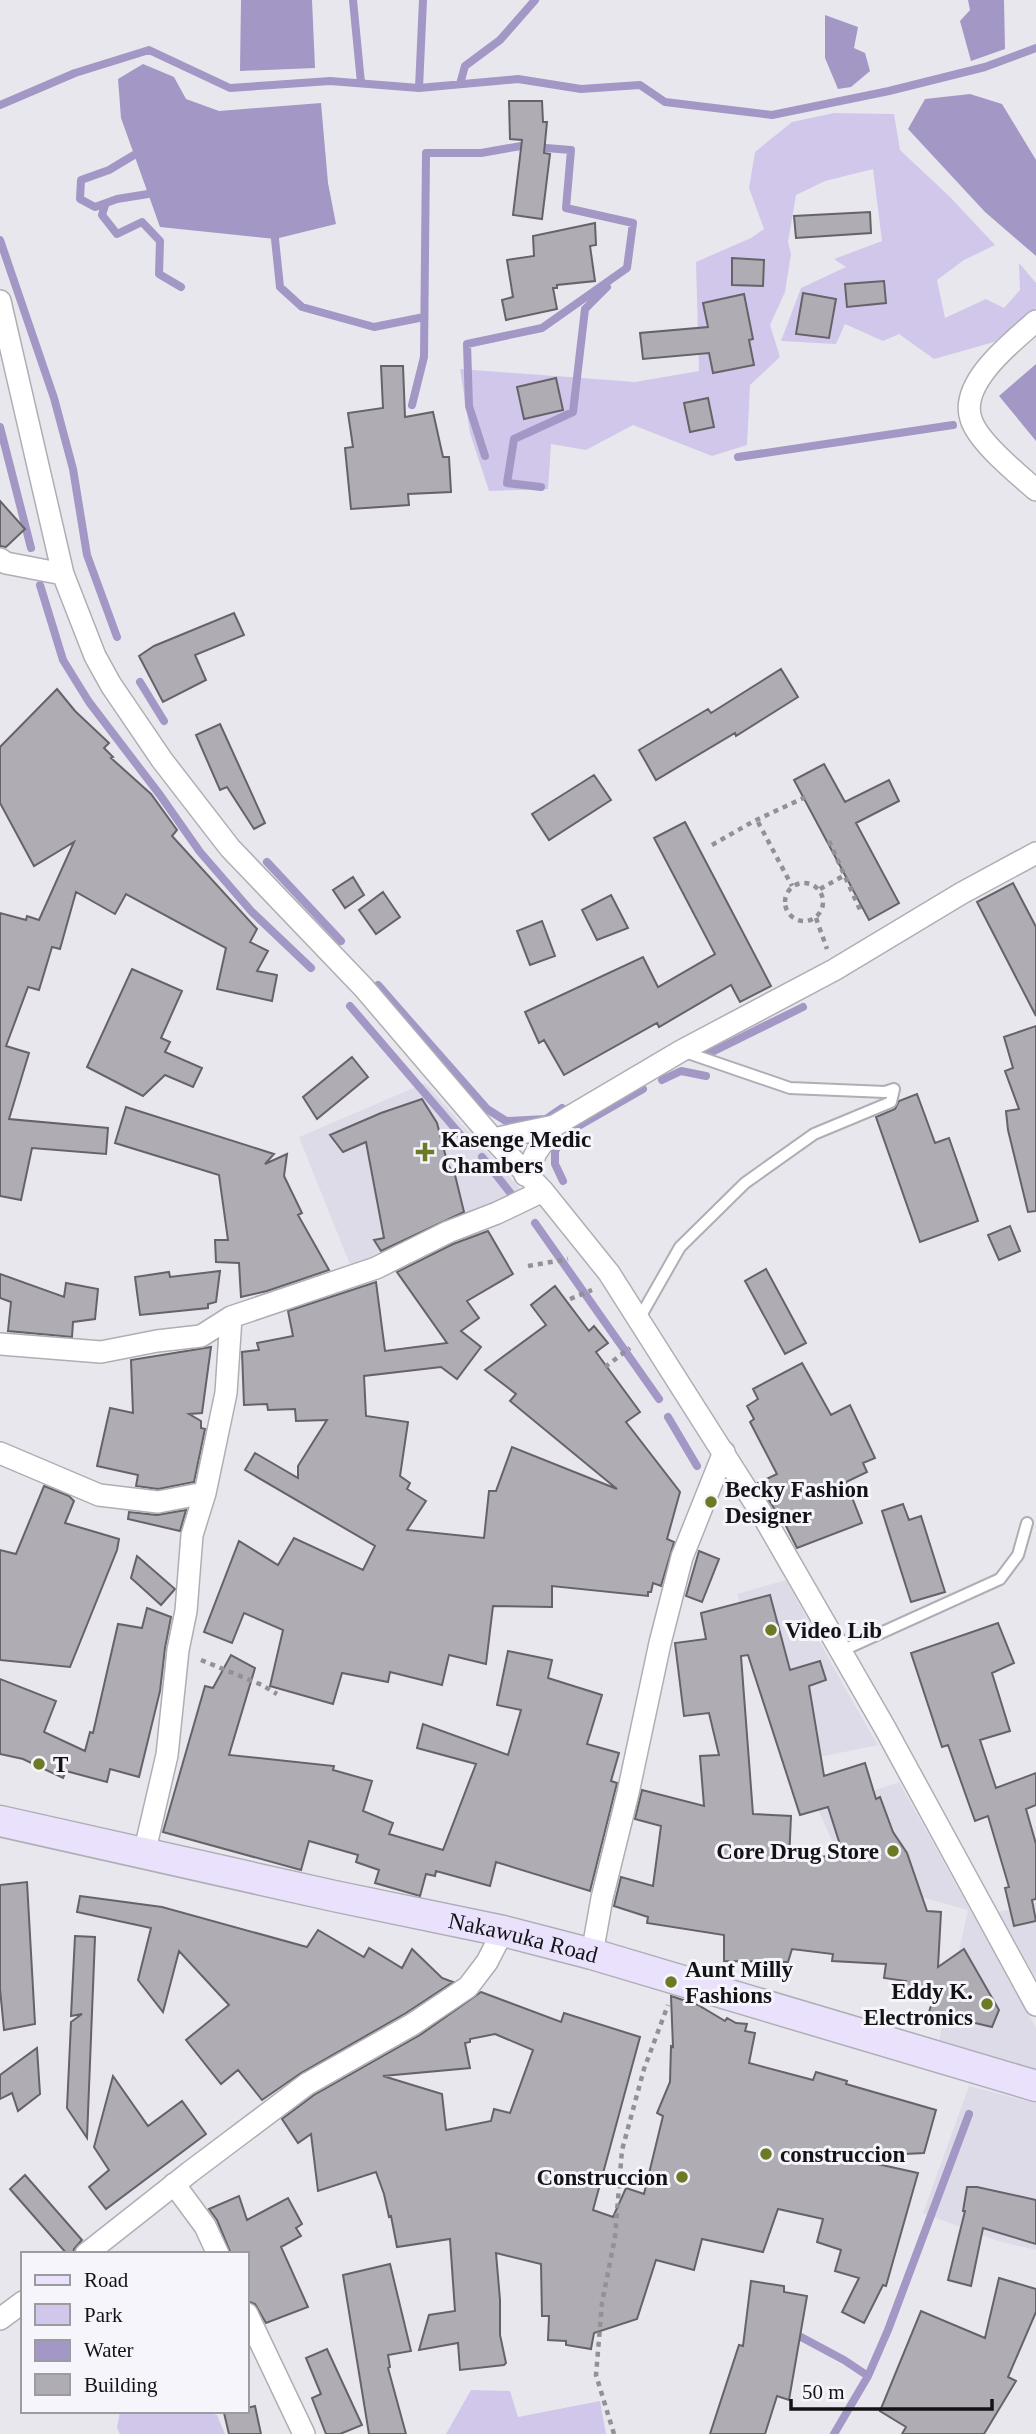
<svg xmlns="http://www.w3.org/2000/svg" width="1036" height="2434" viewBox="0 0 1036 2434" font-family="Georgia,serif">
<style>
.built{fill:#dedbe9}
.green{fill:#d0c7eb}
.water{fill:#a397c5}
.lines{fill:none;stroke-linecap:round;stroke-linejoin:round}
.stream{stroke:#a397c5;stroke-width:8}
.building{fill:#afadb3;stroke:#656369;stroke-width:2;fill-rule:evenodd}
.lane-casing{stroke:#afaeb4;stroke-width:14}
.street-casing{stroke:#afaeb4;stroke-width:24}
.secondary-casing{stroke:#afaeb4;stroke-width:33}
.path{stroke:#929196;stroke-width:4.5;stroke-dasharray:5 5;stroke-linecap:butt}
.lane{stroke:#fff;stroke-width:10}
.street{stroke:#fff;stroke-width:21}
.secondary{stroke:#eae2fc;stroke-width:30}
.poi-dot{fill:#6c7925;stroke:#f6f5fc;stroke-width:2.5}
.labels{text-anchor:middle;stroke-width:6;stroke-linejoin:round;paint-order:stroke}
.poi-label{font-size:23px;font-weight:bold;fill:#131315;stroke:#f6f5fc;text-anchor:start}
.street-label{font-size:23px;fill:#131315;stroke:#f6f5fc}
</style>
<rect width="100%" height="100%" fill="#e9e7ee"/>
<path class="built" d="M425,1083L522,1191L353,1272L299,1137Z
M786,1580L850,1697L878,1745L786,1764L775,1711L737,1594Z
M899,1782L1036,2028V2074L938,2045L968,1910L924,1898L916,1920L856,1893L818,1810Z
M1036,1903V1979L998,1912Z
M969,2086L1036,2103V2250L998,2241L923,2213Z"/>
<path class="green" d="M834,113L894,114L900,150L950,197L995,245L964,260L937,280L945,318L986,299L1004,308L1020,290L1019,263L1036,283V308L994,342L934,359L899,334L883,341L845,324L836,344L781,341L801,288L846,267L834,259L882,241L873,169L825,181L796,195L788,242L791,254L785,292L770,325L780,357L750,385L747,445L712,456L633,425L586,450L551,444L548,489L489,491L470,433L460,369L635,382L699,371L696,262L751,238L764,229L749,188L755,152L792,122Z
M471,2390L510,2391L518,2417L600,2401L606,2434H446Z
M120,2411H203L217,2415L225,2434H120L117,2428Z"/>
<path class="water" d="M241,0H312L315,68L240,71Z
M968,0H1004L1005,49L971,61L960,21L970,10Z
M825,15L858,27L854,48L865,53L870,71L851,87L838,89L825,58Z
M143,64L174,77L186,99L219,111L321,103L328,183L336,224L275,239L160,227L121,118L118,79Z
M970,94L1002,104L1036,160V256L985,212L908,129L925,99Z
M1036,364V441L999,396Z"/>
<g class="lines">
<path class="stream" d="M353,0L361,83
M460,84L465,66L500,40L535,0
M419,88L423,0
M0,105L75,73L149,50L230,88L330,81L419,88L518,79L581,89L640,85L665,102L772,115L889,91L985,67L1036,48
M134,155L109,170L81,180L80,199L95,207L117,199L148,194
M105,205L102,215L117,234L142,222L160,241L159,274L181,287
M275,239L280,287L302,307L374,327L424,317
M0,240L54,398L73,469L87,555L117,637
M412,405L424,357L426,153H481L521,146L571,150L566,208L633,223L627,268L542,328L467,344L469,406L485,456
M0,427L31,548
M738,457L953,425
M541,487L507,483L514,439L573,412L585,309L607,287
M40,585L63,660L89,702L160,795L200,852L252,912L311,968
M140,682L164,721
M267,862L341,941
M378,985L487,1109L506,1121L546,1119L562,1108
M350,1006L464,1139
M706,1055L803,1007
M662,1080L681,1071L706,1076
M482,1157L512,1195
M563,1181L555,1164V1152L561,1136L643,1089
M535,1223L659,1399
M668,1417L697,1466
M801,2337L844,2360L868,2376
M834,2434L868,2376L888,2330L969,2114"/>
</g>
<path class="building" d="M509,101H542L543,122H547L544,153L550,154L542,219L513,215L522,140L510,139Z
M870,212L871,233L796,238L794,216Z
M595,223L596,245L590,246L595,281L557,285V288H553L557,309L506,320L502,300L513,297L507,260L534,256L533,236Z
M732,258L764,260L763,286L732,285Z
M884,281L886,303L847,307L845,284Z
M803,293L836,299L829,338L796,334Z
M744,294L753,339L749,340L754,365L713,373L709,353L643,359L640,333L708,327L703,303Z
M381,366H403L405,417L433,412L443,457H449L451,492L408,494L409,505L351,509L345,448L353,447L348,413L383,408Z
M556,378L563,410L524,419L517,387Z
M708,398L714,427L690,432L684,403Z
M0,501L25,529L6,547L0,546Z
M234,613L244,635L195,655L206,680L163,702L139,656L154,646Z
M781,669L798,697L736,736L735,733L656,780L639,750L708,709L711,713Z
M57,689L75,711L109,743L104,748L113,757L111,758L151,794L177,830L172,836L257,929L250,942L268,951L257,971L277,975L272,1001L217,989L226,948L126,894L115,914L76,892L60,949L52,947L39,990L28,987L6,1046L29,1053L9,1119L108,1128L106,1154L32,1148L21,1200L0,1196V913L26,920L27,916L39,920L74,842L34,866L0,803V747Z
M220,724L265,823L254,829L227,787L220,790L196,735Z
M824,764L845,802L889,780L899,801L856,823L899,903L869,920L794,780Z
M594,775L611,800L549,840L532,814Z
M685,822L771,986L740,1002L731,985L659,1027L657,1023L564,1075L544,1040L539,1043L525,1012L643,957L658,987L715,954L654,838Z
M353,877L364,895L345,908L333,890Z
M1013,883L1036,927V1016L977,902Z
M383,892L400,917L376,934L359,910Z
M611,895L628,928L597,940L582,910Z
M542,921L555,956L530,965L517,931Z
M132,969L182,991L161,1038L170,1042L165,1052L202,1068L193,1087L165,1075L143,1096L87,1067Z
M1036,1026V1211L1028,1212L1008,1130L1006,1111L1019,1109L1005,1071L1013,1068L1004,1037Z
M352,1057L368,1077L317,1119L303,1097Z
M917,1094L935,1143L949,1138L978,1221L920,1242L876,1117L895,1109L899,1101Z
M422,1099L437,1123L448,1165L455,1175L464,1212L381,1251L374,1240L384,1238L366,1142L343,1152L330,1135L381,1113Z
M126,1107L274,1154L265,1164L287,1154L284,1176L302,1213L298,1215L329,1270L267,1291L241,1297L239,1263L216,1262L215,1240H228L219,1175L115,1143Z
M1010,1226L1020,1251L999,1260L988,1235Z
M488,1231L513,1274L467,1301L479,1318L461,1331L481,1347L457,1379L441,1367L364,1376L366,1416L408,1422L400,1476L410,1483L407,1489L426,1501L407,1530L484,1538L489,1491H496L512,1447L617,1489L510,1401L516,1394L485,1370L546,1325L531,1305L555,1286L589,1331L594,1326L608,1343L596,1352L640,1412L626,1422L680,1492L667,1539L674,1542L661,1586L653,1583L651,1592H648V1596L552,1586V1607L493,1606L486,1664L449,1655L442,1685L390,1672L388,1682L342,1673L333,1704L270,1686L283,1630L244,1613L232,1643L204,1632L239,1541L278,1565L294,1538L363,1570L375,1546L245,1470L255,1453L298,1478V1466L327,1420L296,1421L295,1409L268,1410L267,1404L244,1405L242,1352L259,1350L257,1343L293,1336L288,1311L376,1282L385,1351L447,1343L397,1272L453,1244Z
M766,1269L806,1343L785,1354L745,1281Z
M220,1271L216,1302L208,1304V1308L140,1315L135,1277L169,1272L170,1277Z
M0,1274L64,1297L66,1283L98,1289L95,1319L73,1322L72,1337L8,1331L11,1302L0,1298Z
M211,1347L202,1413L189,1414L201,1421V1428L205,1429L194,1482L158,1489L136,1486L138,1475L97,1466L110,1408L133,1413L131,1360Z
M802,1363L831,1415L850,1405L875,1458L863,1463L867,1472L846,1482L862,1523L797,1548L779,1512L777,1513L758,1483L777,1474L750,1422L754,1419L747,1406L758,1399L753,1389Z
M44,1486L69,1496L74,1501L65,1523L119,1539L117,1550L70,1667L0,1660V1550L16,1554Z
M903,1504L909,1520L921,1516L945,1592L911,1602L882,1511Z
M186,1510L180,1531L128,1519L129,1512L157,1515Z
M699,1551L719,1559L702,1602L686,1596Z
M137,1556L175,1589L161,1605L131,1578Z
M770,1595L790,1670L820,1661L826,1680L809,1686L824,1776L865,1763L876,1799L880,1797L893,1832L907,1853L927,1911L941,1912L938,1967L964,1949L999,2010L992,2027L929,2012L933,1999L903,1991L906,1981L884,1978L886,1964L832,1961L833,1954L792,1949L788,1962L724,1961V1935L647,1923L648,1917L614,1906L621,1877L653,1886L661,1826L635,1819L642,1790L704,1806L700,1756L719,1755L709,1713L684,1716L675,1643L706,1639L701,1613ZM748,1655L800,1815L828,1807L843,1854L789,1861L791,1816L753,1814L741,1656Z
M147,1608L171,1617L165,1648L160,1691L139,1777L110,1769L107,1782L66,1771L63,1778L23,1759L0,1754V1679L56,1701L44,1732L85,1751L90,1732L93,1733L118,1624L142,1628Z
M998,1623L1014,1663L992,1673L1010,1731L980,1740L996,1788L1036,1773V1805L1026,1809L1036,1844V1899L1032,1900L1036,1921L1014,1926L1005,1888L1009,1887L988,1816L975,1821L948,1745L942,1747L911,1653Z
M508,1651L552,1660L548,1678L602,1695L587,1744L619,1753L611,1781L617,1783L590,1891L496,1862L490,1886L436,1871L435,1876L426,1874L420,1896L375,1883L379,1870L356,1862L358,1855L309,1841L301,1870L163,1832L205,1686L213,1688L231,1655L255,1668L229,1755L334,1766L333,1770L372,1781L363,1811L393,1823L389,1834L443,1850L476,1764L417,1748L423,1724L508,1755L521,1710L497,1705Z
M27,1882L35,2024L4,2030L0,1989V1885Z
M80,1896L162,1907L307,1947L318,1930L364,1957L369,1948L402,1968L412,1949L442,1978L453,1982L406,2013L301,2073L262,2100L238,2070L221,2084L186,2040L229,2005L179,1951L163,2012L138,1980L151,1928L77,1912Z
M75,1936L95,1937L87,2138L67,2108L71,2022L82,2014L71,2016Z
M481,1992L561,2022L564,2013L640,2037L593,2210L613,2217L626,2188L644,2194L663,2116L657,2113L670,2082L671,2046L673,2047L671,1996L698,2005L725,2021L727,2018L736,2023L747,2024L745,2031L755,2033L749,2063L813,2080L816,2072L847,2081L846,2084L936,2110L924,2153L846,2157L918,2173L886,2286L883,2285L864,2323L842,2312L859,2278L835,2271L841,2250L817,2242L823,2219L778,2209L763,2252L702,2239L694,2270L656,2260L637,2319L594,2333L591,2349L566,2345V2341L548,2340L549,2316H542L541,2264L496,2253L500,2300V2335L506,2363L504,2365L460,2370L458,2343L419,2350L429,2315L455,2311L450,2239L397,2247L391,2216L389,2217L384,2194L376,2172L318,2191L311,2134L298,2143L282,2119L314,2095L420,2035ZM495,2034L533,2050L510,2113L494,2109L491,2121L446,2130L442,2094L383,2076L470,2068L465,2043L470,2042V2039Z
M37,2048L40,2094L18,2111L12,2093L0,2099V2075Z
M113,2076L148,2126L182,2101L206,2134L106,2209L89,2187L109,2170L94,2147Z
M25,2175L82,2240L74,2249L73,2254H67L10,2189Z
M967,2187H977L1036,2200V2244L983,2228L971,2286L948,2280L965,2211H963Z
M239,2196L247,2220L288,2198L302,2224L296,2228L301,2236L281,2247L308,2307L266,2323L255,2304L247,2301V2254H231L217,2220L209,2209Z
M390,2264L411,2351L388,2355L390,2367L388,2368L406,2434H369L343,2275Z
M999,2278L1036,2289V2312L1008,2377L1016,2381L984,2434H902L906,2427L880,2411L921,2311L985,2338Z
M751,2281L784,2286V2292L807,2296L789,2400L777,2396L765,2434H710L739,2345L743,2346Z
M327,2349L362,2425L340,2434H326L312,2398L321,2394L306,2358Z
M255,2406L261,2434H229L224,2413L247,2411V2408Z"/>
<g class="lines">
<defs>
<path id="lane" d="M639,1319L680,1247L745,1183L814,1134L891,1102L894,1089L885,1092L790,1088L682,1051
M841,1651L1000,1579L1018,1555L1027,1523"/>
<path id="street" d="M0,301L63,574L95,656L111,685L162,760L230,848L364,988L493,1139L543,1191L609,1273L762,1514L885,1728L1036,2005
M1036,321C1012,342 959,383 971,419C978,442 1018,474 1036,490
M0,559L6,563L63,574
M493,1139L554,1126L681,1051L834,970L962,893L1036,853
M525,1175L537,1151L554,1126
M0,1344L101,1352L157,1341L201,1336L231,1317
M0,1453L99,1495L158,1502L205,1493
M144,1854L167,1755L178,1650L186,1611L192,1535L205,1493L226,1393L231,1317L376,1268L448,1232L497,1213L543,1191
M592,1954L602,1898L628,1793L660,1643L682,1557L724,1452
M174,2184L205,2226L218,2254
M86,2254L190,2172L307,2084L413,2024L468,1987L487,1962L503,1931
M247,2314L304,2434
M0,2319L23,2302"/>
<g id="secondary">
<path id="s1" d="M0,1821L334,1896L503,1931L592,1954L1036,2086"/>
</g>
</defs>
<use href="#lane" class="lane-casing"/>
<use href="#street" class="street-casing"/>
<use href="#secondary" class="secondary-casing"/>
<path class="path" d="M758,822L792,886
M829,841L861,912
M712,845L754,821L810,795
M785 902a19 19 0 1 1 38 0a19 19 0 1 1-38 0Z
M820,889L845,875
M816,918L827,949
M528,1266L568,1259
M570,1299L592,1290
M605,1367L630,1348
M201,1660L262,1685L277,1694
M614,2434L596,2375L602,2303L615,2237L622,2150L644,2069L668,2005"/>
<use href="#lane" class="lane"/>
<use href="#street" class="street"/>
<use href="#secondary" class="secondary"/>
</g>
<g class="poi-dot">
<path d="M421.5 1141.5h7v7h7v7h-7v7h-7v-7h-7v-7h7z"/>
<circle cx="711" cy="1502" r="7"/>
<circle cx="771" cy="1630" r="7"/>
<circle cx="39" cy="1764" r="7"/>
<circle cx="893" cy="1851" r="7"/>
<circle cx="671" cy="1982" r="7"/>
<circle cx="987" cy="2004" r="7"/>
<circle cx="766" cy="2154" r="7"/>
<circle cx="682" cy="2177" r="7"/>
</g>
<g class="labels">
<g class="poi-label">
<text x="441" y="1147">Kasenge Medic<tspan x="441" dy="26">Chambers</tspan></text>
<text x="725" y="1497">Becky Fashion<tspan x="725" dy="26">Designer</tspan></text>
<text x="785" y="1638">Video Lib</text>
<text x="53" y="1772">T</text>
<text x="879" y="1859" text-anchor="end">Core Drug Store</text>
<text x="685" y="1977">Aunt Milly<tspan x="685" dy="26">Fashions</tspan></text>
<text x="973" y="1999" text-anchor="end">Eddy K.<tspan x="973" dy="26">Electronics</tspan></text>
<text x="780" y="2162">construccion</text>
<text x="668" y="2185" text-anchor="end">Construccion</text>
</g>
<g class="street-label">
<text dy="8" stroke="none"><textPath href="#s1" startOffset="536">Nakawuka Road</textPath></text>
</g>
</g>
<rect x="21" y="2252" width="228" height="161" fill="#f6f5fc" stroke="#9b9ba0" stroke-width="2"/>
<rect x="35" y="2275" width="35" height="10" fill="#eae2fc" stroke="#9b9ba0" stroke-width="2"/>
<text x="84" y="2287" font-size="21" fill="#131315">Road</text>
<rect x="35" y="2304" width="35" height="21" fill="#d0c7eb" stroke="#9b9ba0" stroke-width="2"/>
<text x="84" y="2322" font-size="21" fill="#131315">Park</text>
<rect x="35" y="2340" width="35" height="21" fill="#a397c5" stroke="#9b9ba0" stroke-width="2"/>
<text x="84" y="2357" font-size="21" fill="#131315">Water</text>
<rect x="35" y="2374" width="35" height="21" fill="#afadb3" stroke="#9b9ba0" stroke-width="2"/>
<text x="84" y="2392" font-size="21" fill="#131315">Building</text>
<path d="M791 2399v10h201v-10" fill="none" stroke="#131315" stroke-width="3.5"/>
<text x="802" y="2399" font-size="21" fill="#131315" stroke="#f6f5fc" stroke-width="5" paint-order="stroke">50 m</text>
</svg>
